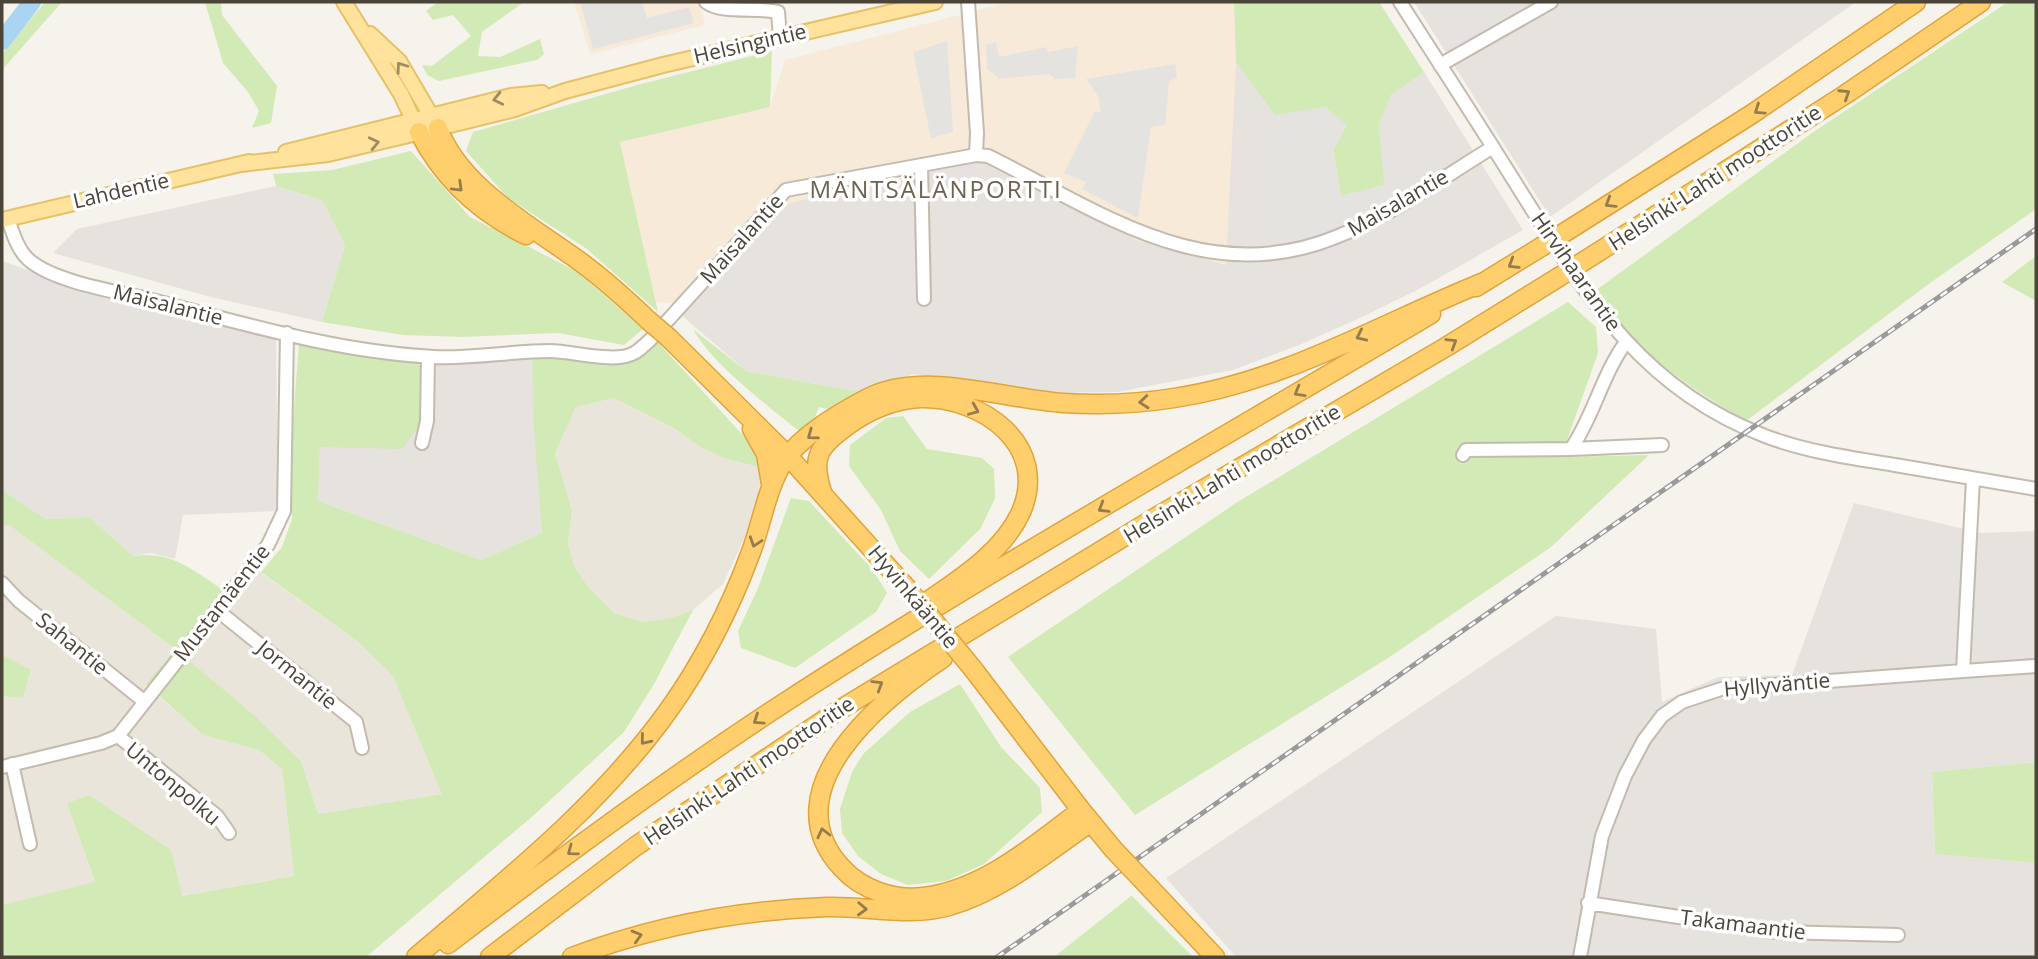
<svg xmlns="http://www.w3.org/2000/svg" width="2038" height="959" viewBox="0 0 2038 959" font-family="'Open Sans',sans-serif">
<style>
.residential{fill:#eae5da}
.commercial{fill:#f7ead8}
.industrial{fill:#e6e2dd}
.green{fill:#d2eab5}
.parking{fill:#e5e3e0}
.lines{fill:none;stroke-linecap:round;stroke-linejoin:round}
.river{stroke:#a9d4f2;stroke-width:18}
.minor-casing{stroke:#c2bbae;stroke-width:16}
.major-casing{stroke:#e6c16a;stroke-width:18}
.highway-casing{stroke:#e0a43c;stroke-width:21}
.minor{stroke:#fff;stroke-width:12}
.major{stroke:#ffe39c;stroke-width:14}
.highway{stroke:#ffcf6e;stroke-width:18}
.rail-casing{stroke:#9a9a9a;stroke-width:5}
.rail{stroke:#fff;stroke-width:2.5;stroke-dasharray:8;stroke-linecap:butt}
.highway-bridge-casing{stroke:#e0a43c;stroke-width:21;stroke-linecap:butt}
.highway-bridge{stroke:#ffcf6e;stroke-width:18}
.oneway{stroke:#9c8c66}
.oneway2{stroke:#937c4e}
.labels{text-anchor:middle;stroke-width:7;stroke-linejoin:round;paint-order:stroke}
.street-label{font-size:21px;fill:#4b4439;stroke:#fff}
.quarter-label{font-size:24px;letter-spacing:2px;fill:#6e6250;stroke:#fff}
</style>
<rect width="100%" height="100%" fill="#f6f3ec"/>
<path class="residential" d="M614,398L674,428L700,447L724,458L762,468L757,511L723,584L693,610L670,618L644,622L615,614L589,588L575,568L568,544L572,511L555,453L576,407Z
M2,525H9L175,649L146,685L203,735L259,750L282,769L294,876L181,896L89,795L67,803L95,883L2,905V696L23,698L31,671L2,655Z
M246,562L356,640L393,676L443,794L318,814L301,761L255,716L179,653Z"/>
<path class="commercial" d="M574,2H699L705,25L590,54Z
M1010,2H1234L1236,62L1227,265L1137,240L979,161L688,304L656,302L620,142L770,107L785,60Z"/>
<path class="industrial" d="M1414,2H1856L1550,217Z
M1236,62L1275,114L1326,107L1347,125L1333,151L1341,196L1383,185L1379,124L1391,95L1424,72L1523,230L1423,287L1360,318L1299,345L1233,370L1117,392L1054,393L914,374L860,392L746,371L680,314L790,203L979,161L1137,240L1226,265Z
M276,186L322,200L345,245L322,322L211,297L53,253L77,229Z
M2,261L100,295L276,339L278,511L183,515L175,559L151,553L133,556L89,517L46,519L2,490Z
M532,357L542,533L481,560L318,501L320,446L420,424L422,363Z
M1854,503L1981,533L2036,531V762L1932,772L1935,854L2036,863V957H1236L1166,878L1556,616L1656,629L1662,702L1718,677L1792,675Z"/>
<path class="green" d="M45,2H62L2,70V54Z
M205,2H221L222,15L277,86L271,123L252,128L259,111L248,92L223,63Z
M438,2H524L482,32L478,56L500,57L540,39L544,54L537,60L439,81L427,75L422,65L432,66L471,36L453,15L433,20L426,11Z
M1234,2H1379L1424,72L1391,95L1379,124L1384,185L1341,196L1326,107L1275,115L1236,62Z
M2008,2H2036V209L1930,283L1746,421C1688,386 1632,351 1595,291L1812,133Z
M772,51L770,107L620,142L658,312L587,249L508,198L466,151L473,132L637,85Z
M411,151L470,217L576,271L643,329L624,345L558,333L462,337L403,335L322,322L345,245L322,200L276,186L273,174L332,170Z
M2036,256V301L2002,282Z
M1568,302L1596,327L1598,353L1561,457L1649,455L1551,547L1388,658L1135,815L1008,657L1236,503Z
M693,329L746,371L860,392L834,410L819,407L811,427L799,431C768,406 711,363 693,329Z
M657,341L749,442L762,468L724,458L700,447L674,428L614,398L576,407L555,453L572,511L568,544L575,568L589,588L615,614L644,622L670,618L693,610L654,684L624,732L534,815L366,957H2V905L95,882L67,803L89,795L171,850L182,896L294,876L282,769L259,750L203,735L146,684L175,649L9,525H2V490L46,519L89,517L133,556C172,550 194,571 225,591L180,653L255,716L301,761L318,814L442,794L393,676L356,640L261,572L282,547L292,519V433L299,343L422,363L420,424L402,449L320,447L318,501L481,560L542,533L534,428L532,357L618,363Z
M903,416L927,449L982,458L994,469L995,498L981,528L929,579L900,551L881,510L849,466L850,445L886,418Z
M791,498L809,501L872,569L887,593L876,612L795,668L741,648L738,631L758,588Z
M2,655L31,670L23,698L2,696Z
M960,684L1001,747L1040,788L1042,812L984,864L946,881L908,885L881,874L858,856L842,833L840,809L852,772L863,754L910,712Z
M2036,762V863L1935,854L1932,772Z
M1132,896L1193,957H1054L1131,896Z"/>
<path class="parking" d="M580,2H642L647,18L689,7L694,23L593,49Z
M947,41L953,132L931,138L913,52Z
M996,43L999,57L1046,47L1048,52L1078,46L1075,78L1055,79L1049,74L999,79L987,69L986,44Z
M1175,64L1177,78L1169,81L1165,125L1151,127L1138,218L1082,189L1086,182L1064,173L1095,111L1101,113L1098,96L1086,79Z
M1326,107L1347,125L1333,151L1341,196L1384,185L1385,204L1334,230L1280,244L1266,236L1275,115Z"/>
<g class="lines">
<path class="river" d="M2,41L32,2"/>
<defs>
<path id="minor" d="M706,2C721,14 757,7 778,12L780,37
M968,2L977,133L976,155
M1400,2C1437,60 1475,118 1511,176C1581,287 1636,387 1765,436C1807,452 1852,458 1895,465C1942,473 1989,481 2036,489
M1440,65L1551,2
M921,165L924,299
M8,218C12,232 18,251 29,260C53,281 112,291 144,298C239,322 335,352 434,357C473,359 512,351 550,351C572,351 616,364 634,353C640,350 645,344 650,340L786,190L976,155L988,156C1101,212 1206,290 1336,237C1392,215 1442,178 1493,147
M422,443L427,421L428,357
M1571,449L1662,445
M1463,455L1466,450L1571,449C1594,415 1602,375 1626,342
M2,583L19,601L145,702
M217,610L356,722L362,748
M1963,671L2036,666
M118,736L217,816L229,833
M12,764L30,844
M2,767L101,743L118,736L268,545L284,511L287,333
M1588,903L1776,932L1898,935
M1580,957L1602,836L1625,776L1644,740L1662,716L1682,702L1721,689L1963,671L1973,479"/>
<path id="major" d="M344,2L401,94L417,128
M370,34L399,61L436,124
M286,152L511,96L542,93
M241,164L328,154L438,128L515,109L565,91L663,65L935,2
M2,220L249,162"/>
<path id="highway" d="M438,128C460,188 533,227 582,263C606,281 627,300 648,320
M419,132C443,179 479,212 526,235
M1559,236L1752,114L1916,2
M1581,263L1846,94L1981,2
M1476,287L1541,247
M669,338L788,456L906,587
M752,429L766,454L771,484
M822,492C811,457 818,447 847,426C868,410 895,399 921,398C982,397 1050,445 1021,512C1003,552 960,579 925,603
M943,658C882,699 769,790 842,868C862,890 895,901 924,897C983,890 1035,845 1081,810
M973,669L1081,810L1113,849
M1150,888L1215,957
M448,944C558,860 670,777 787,701C997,565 1216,442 1431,314
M416,957C505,881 599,807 668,711C703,662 730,609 751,552C762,523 767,487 784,461C802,435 838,414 866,399C923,369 1002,399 1063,403C1100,405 1138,404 1174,398C1284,382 1382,323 1484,282
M490,957L636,846L836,712L1158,516L1446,347L1559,277
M572,957C654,926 740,910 827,907C867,906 911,917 949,906C1002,891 1047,852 1091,822"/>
</defs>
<use href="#minor" class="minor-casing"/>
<use href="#major" class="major-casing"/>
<use href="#highway" class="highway-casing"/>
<use href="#minor" class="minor"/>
<use href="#major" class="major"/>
<use href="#highway" class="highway"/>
<defs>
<path id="rail" d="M997,957L2036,229"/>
</defs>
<use href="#rail" class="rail-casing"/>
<use href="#rail" class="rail"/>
<defs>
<path id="highway-bridge" d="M1541,247L1559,236
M1559,277L1581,263
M648,320L669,338
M906,587L973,669
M1113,849L1150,888"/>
</defs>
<use href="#highway-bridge" class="highway-bridge-casing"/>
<use href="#highway-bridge" class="highway-bridge"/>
</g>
<defs><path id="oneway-chevron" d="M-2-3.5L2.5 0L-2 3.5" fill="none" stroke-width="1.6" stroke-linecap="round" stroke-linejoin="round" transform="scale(1.75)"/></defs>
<g class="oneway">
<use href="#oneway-chevron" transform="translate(401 67) rotate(-126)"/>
<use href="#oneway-chevron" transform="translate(498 99) rotate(167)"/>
<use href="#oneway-chevron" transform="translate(374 143) rotate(-13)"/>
</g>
<g class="oneway2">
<use href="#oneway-chevron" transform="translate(1845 94) rotate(-33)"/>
<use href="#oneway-chevron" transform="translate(1759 110) rotate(146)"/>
<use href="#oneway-chevron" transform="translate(458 187) rotate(44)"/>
<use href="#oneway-chevron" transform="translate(1610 203) rotate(148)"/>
<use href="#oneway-chevron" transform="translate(1513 264) rotate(148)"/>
<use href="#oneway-chevron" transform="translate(1361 336) rotate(155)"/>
<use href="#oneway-chevron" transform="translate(1452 343) rotate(-32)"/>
<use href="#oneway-chevron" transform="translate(1299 392) rotate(150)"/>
<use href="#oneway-chevron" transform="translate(1144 402) rotate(175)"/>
<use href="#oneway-chevron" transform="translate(974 410) rotate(23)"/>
<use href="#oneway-chevron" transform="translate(812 435) rotate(144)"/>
<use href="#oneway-chevron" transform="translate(1103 508) rotate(149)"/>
<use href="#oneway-chevron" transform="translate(755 542) rotate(108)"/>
<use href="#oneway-chevron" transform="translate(878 685) rotate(-32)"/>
<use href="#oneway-chevron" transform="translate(758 720) rotate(146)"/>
<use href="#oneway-chevron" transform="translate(645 740) rotate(129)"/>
<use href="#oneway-chevron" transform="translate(823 833) rotate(-103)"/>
<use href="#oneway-chevron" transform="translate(572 851) rotate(143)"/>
<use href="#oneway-chevron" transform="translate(862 909) rotate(2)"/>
<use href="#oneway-chevron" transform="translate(637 936) rotate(-16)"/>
</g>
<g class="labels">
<g class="street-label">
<text transform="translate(750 44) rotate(-13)" y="7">Helsingintie</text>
<text transform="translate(1715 178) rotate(-33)" y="7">Helsinki-Lahti moottoritie</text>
<text transform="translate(121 191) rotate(-13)" y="7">Lahdentie</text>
<text transform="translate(1398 203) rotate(-30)" y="7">Maisalantie</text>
<text transform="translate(742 239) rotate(-48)" y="7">Maisalantie</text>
<text transform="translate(1576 272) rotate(55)" y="7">Hirvihaarantie</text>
<text transform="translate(168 305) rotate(14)" y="7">Maisalantie</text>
<text transform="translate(1232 474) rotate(-31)" y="7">Helsinki-Lahti moottoritie</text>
<text transform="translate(913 597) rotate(50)" y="7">Hyvinkääntie</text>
<text transform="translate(222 603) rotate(-52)" y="7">Mustamäentie</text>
<text transform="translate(72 644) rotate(39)" y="7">Sahantie</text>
<text transform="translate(297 675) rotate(39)" y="7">Jormantie</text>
<text transform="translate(1777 685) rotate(-5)" y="7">Hyllyväntie</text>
<text transform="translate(749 771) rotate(-34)" y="7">Helsinki-Lahti moottoritie</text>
<text transform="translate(173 784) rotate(40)" y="7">Untonpolku</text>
<text transform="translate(1743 925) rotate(7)" y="7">Takamaantie</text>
</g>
<g class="quarter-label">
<text x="936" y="198">MÄNTSÄLÄNPORTTI</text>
</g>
</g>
<rect width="2038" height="959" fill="none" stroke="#4b4439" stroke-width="7"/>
</svg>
